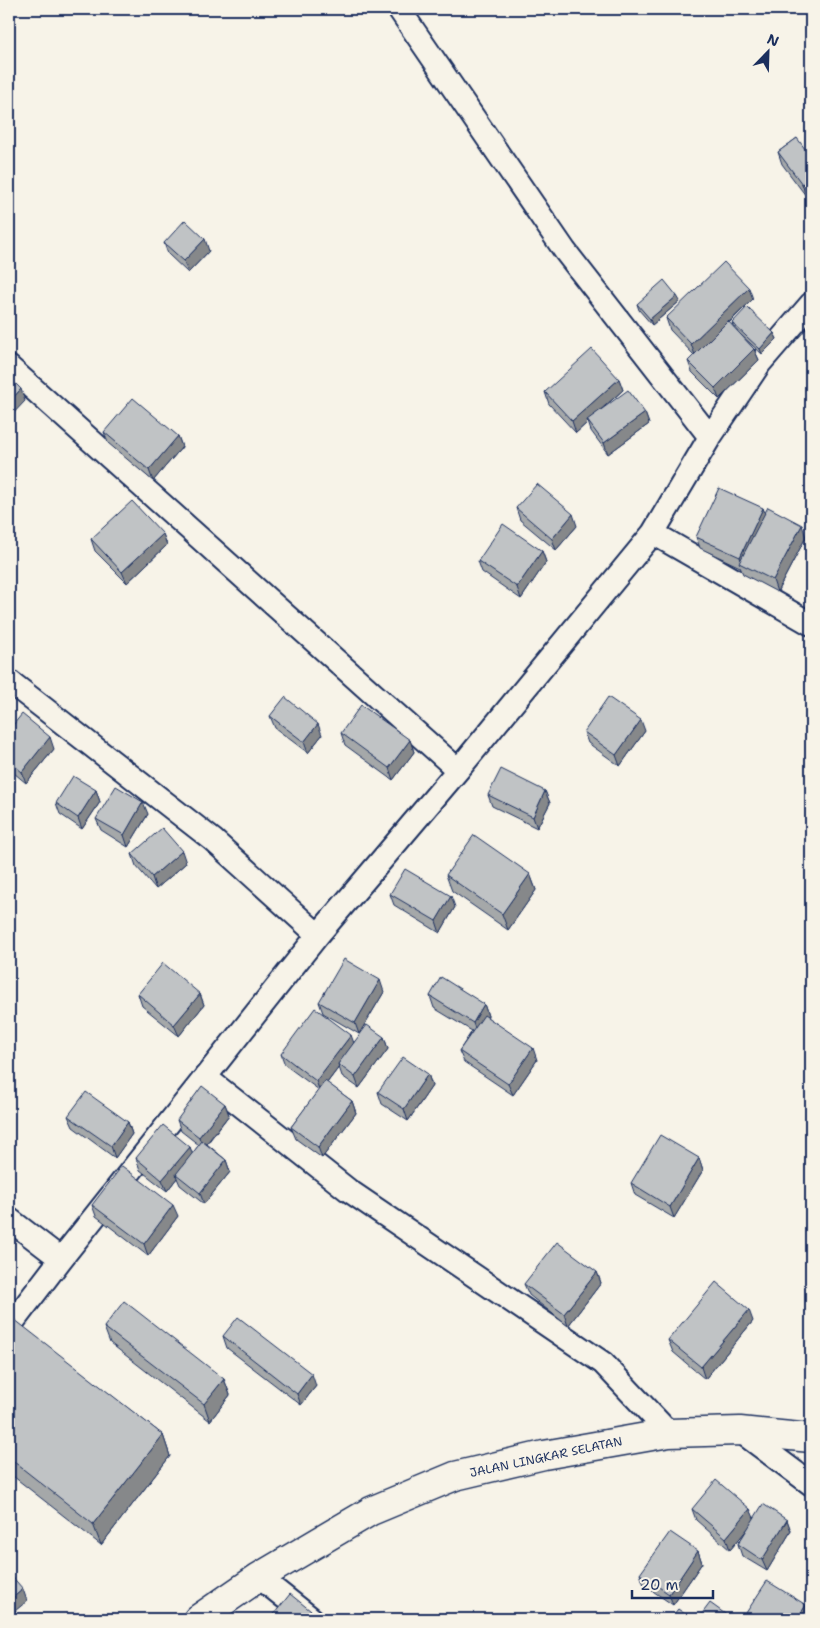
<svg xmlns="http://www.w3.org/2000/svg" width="820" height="1628" viewBox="0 0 820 1628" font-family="'Shantell Sans',sans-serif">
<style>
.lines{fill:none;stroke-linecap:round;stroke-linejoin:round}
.street-casing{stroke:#1b2f5e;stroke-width:26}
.highway-casing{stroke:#1b2f5e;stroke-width:31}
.street{stroke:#f7f3e8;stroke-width:22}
.highway{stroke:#f7f3e8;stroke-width:28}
.wall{fill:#a5a8a9;stroke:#1b2f5e}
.shaded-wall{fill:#86888a;stroke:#1b2f5e}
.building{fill:#c0c3c5;stroke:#1b2f5e}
.labels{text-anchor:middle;stroke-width:4.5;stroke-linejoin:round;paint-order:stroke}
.street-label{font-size:12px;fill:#1b2f5e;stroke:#f7f3e8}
</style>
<rect width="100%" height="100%" fill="#f7f3e8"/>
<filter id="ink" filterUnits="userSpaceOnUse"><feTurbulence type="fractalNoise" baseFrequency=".02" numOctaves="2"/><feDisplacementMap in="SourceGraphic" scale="10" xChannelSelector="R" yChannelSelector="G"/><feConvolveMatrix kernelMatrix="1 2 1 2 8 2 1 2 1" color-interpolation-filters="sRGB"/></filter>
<g filter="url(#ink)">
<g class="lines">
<defs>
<path id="street" d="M399,9L565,251L710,437
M9,367L458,770
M653,533L811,624
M9,681L213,840L318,935
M205,1077L348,1190L603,1363L669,1433
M9,1219L61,1259
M9,1327L61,1259L318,935L458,770L653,533L710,437L760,363L811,304
M740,1431L811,1484
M259,1577L312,1619"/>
<path id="highway" d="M198,1619L259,1577L371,1511L455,1476L544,1455L669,1433L740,1431L811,1438"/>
</defs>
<use href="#street" class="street-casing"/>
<use href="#highway" class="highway-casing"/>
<use href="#street" class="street"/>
<use href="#highway" class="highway"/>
</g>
<path class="wall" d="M797,138L806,196L782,164L778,152Z
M164,243L209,251L188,273L168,254Z
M753,299L729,323L734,328L732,323L774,333L777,339L762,354L740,334L754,349L759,360L719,399L692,372L688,361L694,355L670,330L666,318Z
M680,301L652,325L639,310L637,304Z
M619,379L623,390L602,409L645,413L649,424L608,454L591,431L588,422L576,433L549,404L545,392Z
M104,432L178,436L182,447L153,481L108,443Z
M516,508L577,526L556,550L520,520Z
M763,508L765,514L806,537L777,592L743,574L740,567L700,548L696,537Z
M163,534L167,545L127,583L95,551L91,539Z
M542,551L546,562L521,599L482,572L478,561Z
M270,716L322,735L308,753L275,728Z
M9,730L54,749L26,783L9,769Z
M645,731L620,766L588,743L584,732Z
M341,733L410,740L414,752L393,780L345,745Z
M96,790L100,802L82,829L60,814L56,803Z
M545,791L550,803L537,828L492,806L488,795Z
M148,814L128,847L101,830L96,819Z
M132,854L186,863L156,889L136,866Z
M530,874L536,890L508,930L452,891L446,875Z
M390,894L455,907L440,933L394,905Z
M384,992L359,1034L323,1013L319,1002Z
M138,994H200L204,1005L179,1036L142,1006Z
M430,996L484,1004L488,1016L487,1017L537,1060L513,1095L464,1062L459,1051L472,1031L434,1008Z
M384,1037L388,1049L359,1088L342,1076L339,1067L327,1083L352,1101L356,1113L322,1158L296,1139L291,1127L319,1090L285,1065L281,1054Z
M428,1074L432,1086L408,1121L382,1104L378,1092Z
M225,1104L229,1115L207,1144L226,1160L230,1172L204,1204L180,1185L177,1178L167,1191L140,1170L136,1158L190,1147L192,1154L199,1145L181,1131L177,1120Z
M68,1116L128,1122L132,1134L115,1158L73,1127Z
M699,1158L703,1170L674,1218L635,1195L631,1183Z
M92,1205L178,1216L148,1256L96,1216Z
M597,1272L601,1283L568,1326L529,1295L524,1284Z
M9,1317L163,1435L170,1456L101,1545L9,1473Z
M753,1321L705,1379L673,1352L668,1340Z
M104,1327L224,1379L230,1395L210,1421L110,1343Z
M223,1336L316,1386L301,1405L227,1348Z
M692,1509H750L754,1519L787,1520L791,1531L767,1571L742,1556L738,1544L748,1528L730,1550L696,1520Z
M698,1551L702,1563L673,1605L644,1585L640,1574Z
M806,1605L810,1617L809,1619H748L746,1613Z"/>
<path class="shaded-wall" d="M811,177V192L806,196L802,184Z
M205,239L209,251L188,273L184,261Z
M749,288L753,299L695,355L691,344Z
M677,296L680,301L652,325L650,319Z
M774,333L777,339L762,354L760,349Z
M754,349L759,360L719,399L715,388Z
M619,379L623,390L588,421L587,420L588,422L576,433L572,421Z
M21,389L25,401L9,418V402Z
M645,413L649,424L608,454L604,443Z
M178,436L182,447L153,481L149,470Z
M763,508L767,519L742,564L740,557Z
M573,514L577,526L556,550L552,539Z
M802,525L806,537L777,592L773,580Z
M163,534L167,545L127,583L122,572Z
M542,551L546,562L521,599L517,587Z
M641,720L645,731L620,766L616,755Z
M318,724L322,735L308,753L304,742Z
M50,737L54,749L26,783L22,772Z
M410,740L414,752L393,780L389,768Z
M96,790L100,802L82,829L78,818Z
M545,791L550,803L537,828L533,817Z
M143,802L148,814L128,847L124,835Z
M182,851L186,863L156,889L152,877Z
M530,874L536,890L508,930L502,914Z
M451,896L455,907L440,933L436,921Z
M380,980L384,992L359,1034L355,1023Z
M200,994L204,1005L179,1036L174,1025Z
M484,1004L488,1016L477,1034L473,1023Z
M351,1035L355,1046L338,1064L339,1067L320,1092L316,1081Z
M384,1037L388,1049L359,1088L355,1077Z
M533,1048L537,1060L513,1095L508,1084Z
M428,1074L432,1086L408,1121L404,1109Z
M352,1101L356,1113L322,1158L318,1147Z
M225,1104L229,1115L203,1148L199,1137Z
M128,1122L132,1134L115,1158L111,1146Z
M190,1147L194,1158L176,1174L177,1178L167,1191L162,1180Z
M699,1158L703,1170L674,1218L670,1207Z
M226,1160L230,1172L204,1204L200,1193Z
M173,1205L178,1216L148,1256L144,1244Z
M597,1272L601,1283L568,1326L564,1314Z
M749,1310L753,1321L705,1379L701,1367Z
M312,1374L316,1386L301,1405L297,1394Z
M224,1379L230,1395L210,1421L204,1404Z
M163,1435L170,1456L101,1545L93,1524Z
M750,1509L755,1520L730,1550L726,1538Z
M787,1520L791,1531L767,1571L762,1560Z
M698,1551L702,1563L673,1605L669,1594Z
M23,1589L27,1601L9,1616V1601Z
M806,1605L810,1617L809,1619H797Z"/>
<path class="building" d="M797,138L811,157V177L802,184L778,152Z
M185,220L205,239L184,261L164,243Z
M724,262L749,288L691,344L666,318Z
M664,280L677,296L650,319L637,304Z
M747,307L774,333L760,349L732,323Z
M728,321L754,349L715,388L688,361Z
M592,349L619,379L572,421L545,392Z
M9,377L21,389L9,402Z
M628,390L645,413L604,443L587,420Z
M133,398L178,436L149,470L104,432Z
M537,484L573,514L552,539L516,508Z
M719,488L763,508L740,557L696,537Z
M132,501L163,534L122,572L91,539Z
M768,507L802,525L773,580L739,563Z
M503,524L542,551L517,587L478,561Z
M285,697L318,724L304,742L270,716Z
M608,697L641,720L616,755L584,732Z
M361,705L410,740L389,768L341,733Z
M22,714L50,737L22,772L9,761V730Z
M501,769L545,791L533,817L488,795Z
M73,776L96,790L78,818L56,803Z
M116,786L143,802L124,835L96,819Z
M162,828L182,851L152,877L132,854Z
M474,835L530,874L502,914L446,875Z
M405,869L451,896L436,921L390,894Z
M344,959L380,980L355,1023L319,1002Z
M163,963L200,994L174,1025L138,994Z
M441,977L484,1004L473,1023L430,996Z
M315,1008L351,1035L316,1081L281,1054Z
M484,1015L533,1048L508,1084L459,1051Z
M367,1025L384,1037L355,1077L338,1064Z
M403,1057L428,1074L404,1109L378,1092Z
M325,1081L352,1101L318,1147L291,1127Z
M202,1086L225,1104L199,1137L177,1120Z
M86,1092L128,1122L111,1146L68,1116Z
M163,1125L190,1147L162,1180L136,1158Z
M660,1135L699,1158L670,1207L631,1183Z
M202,1141L226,1160L200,1193L176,1174Z
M122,1166L173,1205L144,1244L92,1205Z
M557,1242L597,1272L564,1314L524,1284Z
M716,1282L749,1310L701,1367L668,1340Z
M124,1301L224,1379L204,1404L104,1327Z
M10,1316L163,1435L93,1524L9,1458V1317Z
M238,1317L312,1374L297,1394L223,1336Z
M716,1480L750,1509L726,1538L692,1509Z
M763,1504L787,1520L762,1560L738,1544Z
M670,1532L698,1551L669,1594L640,1574Z
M9,1573L23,1589L9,1601Z
M767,1581L806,1605L797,1619H755L746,1613Z
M290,1594L321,1619H270Z
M710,1603L728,1616L726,1619H698Z
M678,1609L692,1619H670Z"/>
</g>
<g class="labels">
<g class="street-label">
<text transform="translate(546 1457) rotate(-12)" y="4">JALAN LINGKAR SELATAN</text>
</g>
</g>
<rect width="820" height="1628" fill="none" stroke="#f7f3e8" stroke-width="30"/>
<rect x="15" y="15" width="790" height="1598" fill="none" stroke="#1b2f5e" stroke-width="2" filter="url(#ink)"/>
<g transform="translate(768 52) rotate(23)" stroke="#f7f3e8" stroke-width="4" paint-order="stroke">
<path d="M0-4L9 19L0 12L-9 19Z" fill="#1b2f5e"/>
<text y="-8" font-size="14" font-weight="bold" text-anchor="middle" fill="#1b2f5e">N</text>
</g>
<path d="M632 1590v8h81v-8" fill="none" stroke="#1b2f5e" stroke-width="2.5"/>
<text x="640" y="1590" font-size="15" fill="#1b2f5e" stroke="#f7f3e8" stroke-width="4" paint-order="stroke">20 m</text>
</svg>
